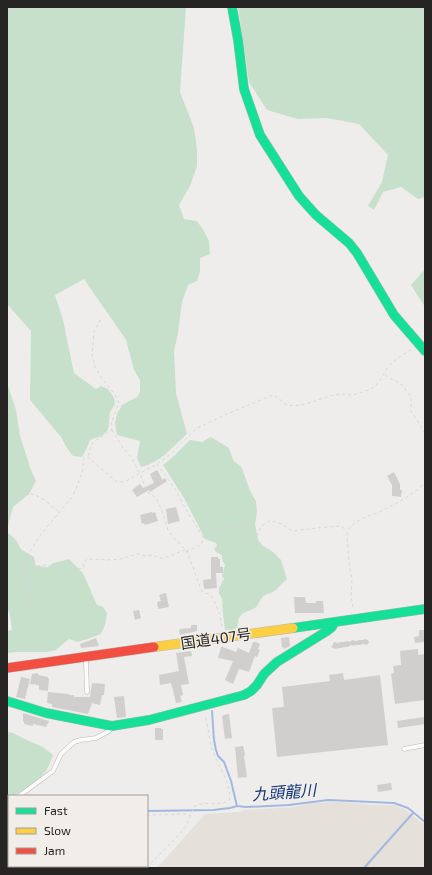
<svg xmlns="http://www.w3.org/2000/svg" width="432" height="875" viewBox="0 0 432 875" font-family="'Exo 2','Noto Sans JP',sans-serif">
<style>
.built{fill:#e5e0d9}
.green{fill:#c6e0cb}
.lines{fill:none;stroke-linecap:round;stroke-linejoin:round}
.stream{stroke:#a1b8e0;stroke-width:2}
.building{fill:#d0cfce}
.lane-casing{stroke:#bab8b6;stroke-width:5}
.fast-casing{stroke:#bab8b6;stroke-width:10}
.slow-casing{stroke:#bab8b6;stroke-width:10}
.jam-casing{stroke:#bab8b6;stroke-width:10}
.path{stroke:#d6d6d6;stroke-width:1;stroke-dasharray:3 3;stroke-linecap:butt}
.lane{stroke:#fdfcfc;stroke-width:4}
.fast{stroke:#16e098;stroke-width:9}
.slow{stroke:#ffcf43;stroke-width:9}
.jam{stroke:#f24e42;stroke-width:9}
.labels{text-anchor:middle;stroke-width:3;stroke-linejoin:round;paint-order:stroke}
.street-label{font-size:15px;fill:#262524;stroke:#f1eee9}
.water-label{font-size:16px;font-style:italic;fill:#113679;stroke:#f1eee9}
</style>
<rect width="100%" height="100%" fill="#efedeb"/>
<path class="built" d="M343,802L371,805H395L406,810L422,823L425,822V868H157L205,814L239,812L244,810L294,807L315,803Z"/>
<path class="green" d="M7,7H186L180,92L194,128L197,149V166L190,186L179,205L184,219L197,221L204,231L209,241L210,254L200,258V272L197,281L188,285L182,302L178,333L174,351L176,393L187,434C172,447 162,462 141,467L137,458L140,441L117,435L115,423L117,414L122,405L137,397L140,392V380L134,370L126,340L84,279L55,295L63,320L74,373L96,389L101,386L108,389L114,398L115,404L110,412L108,430L102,436L90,440L86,450L82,457L73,456L67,448L61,437L30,400L31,331L7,304Z
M238,7H425V197L418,199L401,187L383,192L374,210L368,206L382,182L388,155L359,124L327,118L298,119L267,110L249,82Z
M425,269V307L411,285Z
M7,383L16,410L20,436L31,470L36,481L29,494L13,507L7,530Z
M211,437L229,448L233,460L242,468L250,491L256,501L257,512L255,524L258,540L263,546L273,552L281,560L287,579C282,583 277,590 273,592C269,594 265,594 262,598C259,601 259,605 255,608C249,611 242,612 239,618C238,621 238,625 237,628L232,630H225L223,614L222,598L219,594V588L224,579L222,576L225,565L222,559V555L216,552L214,549L217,546L216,543L205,539L184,498L163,465L174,456L190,440L202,442Z
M7,532L16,540L21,549L34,557L36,566L48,567L53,563L69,559L83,573L97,605L103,607L107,613L105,625L101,634L90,638L78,642L69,639L64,643L56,650L47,652H17L7,653V631L12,630L10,615L7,607V583L8,581L7,576Z
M7,732L13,733L29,741L43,747L53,755C51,760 49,767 45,772C40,779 18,796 9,796V797L7,798Z"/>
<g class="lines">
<path class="stream" d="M212,711L214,740L216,750L218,756L224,762L231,781L237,806L246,807L289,805L328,800L394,803L408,808L425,822
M147,811L213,810L230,808L237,806
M7,814H9
M364,868L413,813"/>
</g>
<path class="building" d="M157,470L161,477L162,480L165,478L167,481L150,492L149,490L137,497L132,490L140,484L143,488L154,483L150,474Z
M394,472L400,484V490H402L401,497L392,496V485L387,476Z
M176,507L180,521L168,524L166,509Z
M152,512V513L155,512L158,521L145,525L144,523L142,524L140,515Z
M211,557H218V559H220V567H223V573H216L217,588L204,589L203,580L211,579Z
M166,593L169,607L158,609L157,602L161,601L159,595Z
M294,597H305L306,603H316V601H323L324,613H295Z
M139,610L141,618L135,620L133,611Z
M191,625H197V631L180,635L179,629L191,628Z
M419,630H425V642L415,643L414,637L419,636Z
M289,637L290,646L284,649V647L282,648L281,638Z
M96,638L99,646L81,648L80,644Z
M366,639L368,640L369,642L368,644L366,645L363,644L360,645H356L354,646L351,645L348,647H345L335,649L331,647L332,646L334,642L338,643L340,642H344L348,641L350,642L352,640L356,641L359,640H362Z
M253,642H256L260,644L258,649L260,650L257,657L255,656L249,672L239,669L233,684L225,680L233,661L218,658L221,647H223L236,652L238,648L249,653Z
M418,649V655L425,654V700L395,704L391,674L394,673L393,666L401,665L400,651Z
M191,651L192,656L184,657L189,684L181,685L183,695L180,696L182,702L176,703L171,683L160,685L159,675L179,671L176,653Z
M38,673V675L48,677V678L49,679L48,691L39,690V685L30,684L32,674Z
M343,673L344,680L380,675L388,745L277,757L272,708L284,707L282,687L330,681L329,675Z
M21,677L30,679L25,699L16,697Z
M92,683L105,684L104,695H102L100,705L92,703L88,714L52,707V704L47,703L48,692L69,694V695H74V697H90Z
M124,696L126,717L117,718L114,697Z
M23,713L49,721L48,724H47L46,727L33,724V726L24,724V722L23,721Z
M229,714L232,738L225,739L222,716H224L223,715Z
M425,717V724L398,728L397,721Z
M155,728H161V729H163V740H155Z
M243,746L245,754L244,757L246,769L247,777L238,778L235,747Z
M391,783L392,790L378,792L377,785Z"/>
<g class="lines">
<defs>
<path id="lane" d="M86,660L87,692
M404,749L425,745
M19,796L53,771L61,754L74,742L81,740L96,738L109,731L111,728
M7,803L9,802"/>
<path id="fast" d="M232,7L238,40L244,89L260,135L299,196L316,215L349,243L357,253L394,315L425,351
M293,628L425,609
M7,701L46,713L112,726L149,720L244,695L251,691L257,685L264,674L277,662L327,631L332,627L334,623"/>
<path id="slow" d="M154,647L293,628"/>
<path id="jam" d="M7,668L154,647"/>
</defs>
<use href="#lane" class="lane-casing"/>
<use href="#fast" class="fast-casing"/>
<use href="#slow" class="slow-casing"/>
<use href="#jam" class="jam-casing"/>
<path class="path" d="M402,7L425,29
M385,375L389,378L396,381L402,385L411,397V411L425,433
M112,430L123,448L131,457L135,464L140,474L148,493L154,496L158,502L162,511L168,530L173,537L186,550L193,567L200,587L202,591L210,595L213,598L220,615L222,627
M88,456L91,446L93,442L112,430L111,424L119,402L114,393L102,379L95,367L92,355L94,332L102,317
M157,464L175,489L189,515L192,519L203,537L202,543L201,545L186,552
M7,499L30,494C41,495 51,506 59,512
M203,537L226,527L244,524C247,531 248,534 256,535
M257,548C255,541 256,536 260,529C264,523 268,519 276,522C279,523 282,524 285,526C288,528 289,530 293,531L317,528L340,526L347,530
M23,565L25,567L33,609
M25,567L45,565L68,571L83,568L84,562L87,559L111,560L121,559L138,554L146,556L152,555L160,558H165L185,550
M7,578L18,571L41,534L73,496L81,476L83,469V461L84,458L88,457L105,472L117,482H124L157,464L172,453L197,428L227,414L273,395C279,397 283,404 288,405C302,408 321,398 334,395C341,393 347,395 353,395C356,394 360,393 363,392C381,386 379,379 389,366C395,359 404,354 412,349
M353,607L351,595L352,579L349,562L347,534C348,529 351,526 354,524C361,518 369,516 377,513C394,505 411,496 425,483
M147,815L187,814L190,815
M7,817H9
M147,868L150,864L178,836L186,826L194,807C204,799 220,809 230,799C230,781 218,766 212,749C209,738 208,726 205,715"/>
<use href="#lane" class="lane"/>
<use href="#fast" class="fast"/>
<use href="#slow" class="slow"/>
<use href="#jam" class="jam"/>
</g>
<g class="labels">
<g class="street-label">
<text transform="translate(216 639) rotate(-8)" y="5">国道407号</text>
</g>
<g class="water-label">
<text transform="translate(284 792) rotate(-4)" y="6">九頭龍川</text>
</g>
</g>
<rect width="432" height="875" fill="none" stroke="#262524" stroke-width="16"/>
<rect x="8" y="795" width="140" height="72" fill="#f1eee9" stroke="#a09e9a"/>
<rect x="16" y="808" width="20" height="6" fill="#16e098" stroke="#a09e9a"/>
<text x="44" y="815" font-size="12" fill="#262524">Fast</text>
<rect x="16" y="828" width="20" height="6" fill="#ffcf43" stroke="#a09e9a"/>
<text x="44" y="835" font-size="12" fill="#262524">Slow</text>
<rect x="16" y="848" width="20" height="6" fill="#f24e42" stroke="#a09e9a"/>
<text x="44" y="855" font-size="12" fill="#262524">Jam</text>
</svg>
